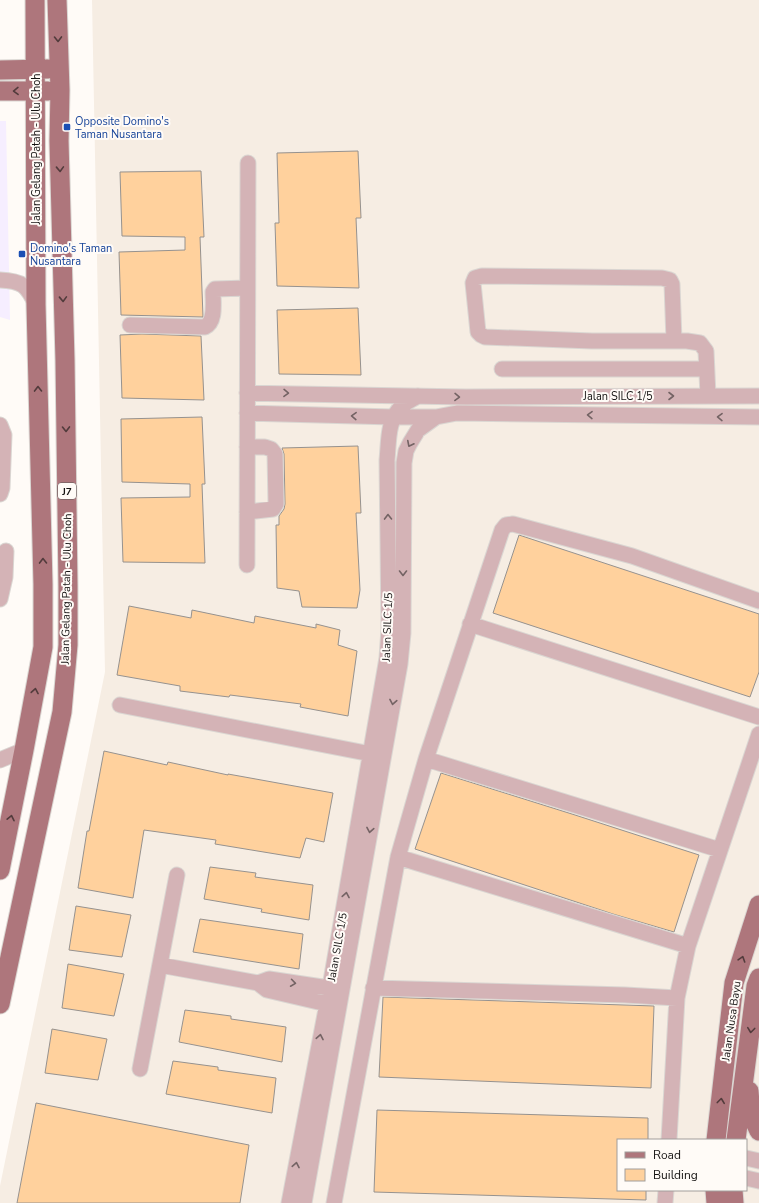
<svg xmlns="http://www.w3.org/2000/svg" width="759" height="1203" viewBox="0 0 759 1203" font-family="'Nunito Sans',sans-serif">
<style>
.commercial{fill:#f6eeff}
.built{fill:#f6ede3;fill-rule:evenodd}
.building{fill:#ffd19d;stroke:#96928f}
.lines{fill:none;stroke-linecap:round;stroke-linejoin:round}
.minor-casing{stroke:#dad6d2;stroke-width:17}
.major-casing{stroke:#dad6d2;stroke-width:21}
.minor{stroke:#d4b3b6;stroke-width:15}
.major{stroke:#ae767c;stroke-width:19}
.oneway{stroke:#523b3c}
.oneway2{stroke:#746364}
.transit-dot{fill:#1a4fb4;stroke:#fffbf7;stroke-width:1.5}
.labels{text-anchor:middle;stroke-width:4;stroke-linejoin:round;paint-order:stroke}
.shield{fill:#fffbf7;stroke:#5b5957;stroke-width:1}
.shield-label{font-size:10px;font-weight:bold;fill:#151312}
.transit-label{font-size:11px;fill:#164399;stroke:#fffbf7;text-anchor:start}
.street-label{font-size:11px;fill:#151312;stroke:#fffbf7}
</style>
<rect width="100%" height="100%" fill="#fffbf7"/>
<path class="commercial" d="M0,121H6L10,320L0,317Z"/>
<path class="built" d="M92,0H759V1203H0V1186L105,672ZM618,1140H746V1190H618Z"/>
<path class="building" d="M358,151L361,218H356L359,288L277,286L275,223H279L277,153Z
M201,171L204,237H200L203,317L121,315L119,252L185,250V237L122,236L120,172Z
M358,308L361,375L279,374L277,310Z
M142,334L201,336L204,400L122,398L120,335Z
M202,417L205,484H202L205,563L123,562L121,498L190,497V484L122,482L121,419Z
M358,446L361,513H356L360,590L357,608L302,607L299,591L277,588L276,525H279V516L284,509L285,504L284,454L282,448Z
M519,535L759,614V672L750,697L493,613Z
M129,606L191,618L192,610L254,623L255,616L316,628V624L340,630L338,645L357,651L348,716L300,707L301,704L230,695L229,697L180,691V686L117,675Z
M104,751L167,765L168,762L228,775V774L333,793L324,842L306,838L300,858L215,844L216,840L144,830L133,898L78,888L87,831H89Z
M441,773L575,815L699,855L674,932L613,914L415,849Z
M210,867L256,873L255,877L313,885L309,920L261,912L262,909L204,899Z
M76,906L131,915L122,957L69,950Z
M200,919L303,934L299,969L193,952Z
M68,964L124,974L114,1016L62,1008Z
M383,997L654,1006L651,1088L379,1077Z
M185,1010L231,1016V1019L286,1027L282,1062L179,1042Z
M52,1029L107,1039L98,1080L45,1073Z
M173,1061L218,1067V1070L276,1078L272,1113L166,1094Z
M36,1103L249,1145L240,1203H17Z
M377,1110L648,1118V1140H618V1190H646V1200L374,1192Z"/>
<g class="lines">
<defs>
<path id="minor" d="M0,280C22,281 27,285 36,305
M130,325L205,327C216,322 213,303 213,292L215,289L247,288
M674,341L672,284L670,280L662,278L482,276L475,278L473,283L478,332L481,335L485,337L592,341H687L700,343L706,351L708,396
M502,369H706
M247,393L466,397L759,396
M247,413L393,417H436
M0,425L4,435L2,488L0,494
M247,447H265L271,449L275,454L276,504L273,509L247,512
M247,565L248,163
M0,599L5,577L6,551
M470,624L759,717
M120,705L371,754
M426,759L720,850
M0,760L24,750
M398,857L688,946
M160,965L258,983L267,990L327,1004
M258,983L269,979L329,988
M373,988L625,995L677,998
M140,1069L177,875
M669,1140L677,998L688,946L759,734
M746,1158L759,1161
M746,1178L759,1181
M289,1203L327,1004L387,658L389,629L387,460C389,441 387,420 402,406C406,402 413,399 418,396
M304,1203L400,664L403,633L404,463L406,451L410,443L418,430L436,417L457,413L759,417
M334,1203L398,857L426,759L502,530L506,525L513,524L632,556L759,601
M665,1203L666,1190"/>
<path id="major" d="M0,70L48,69
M0,91H48
M0,870L24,750L43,647V584L36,305L35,0
M0,1004L62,712L68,645V586L65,360L59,141L60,90L57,0
M749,1091L751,1114L759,1131
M716,1140L734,983L759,905
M736,1140L756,986L759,978
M715,1190L716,1203
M733,1190L734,1203"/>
</defs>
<use href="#minor" class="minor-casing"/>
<use href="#major" class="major-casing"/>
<use href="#minor" class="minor"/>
<use href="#major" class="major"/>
</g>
<defs><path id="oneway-chevron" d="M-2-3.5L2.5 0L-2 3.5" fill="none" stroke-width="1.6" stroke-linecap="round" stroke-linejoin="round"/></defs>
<g class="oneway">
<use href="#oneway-chevron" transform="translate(58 39) rotate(89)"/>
<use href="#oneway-chevron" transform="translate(16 91) rotate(179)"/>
<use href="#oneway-chevron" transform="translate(60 169) rotate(88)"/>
<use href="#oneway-chevron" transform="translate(63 299) rotate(88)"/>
<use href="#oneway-chevron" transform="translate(38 389) rotate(-91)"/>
<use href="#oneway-chevron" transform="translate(66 429) rotate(89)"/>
<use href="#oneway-chevron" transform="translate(43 561) rotate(-91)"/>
<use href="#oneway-chevron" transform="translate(35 691) rotate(-80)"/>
<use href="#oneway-chevron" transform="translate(11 818) rotate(-78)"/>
<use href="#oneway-chevron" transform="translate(742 959) rotate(-72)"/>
<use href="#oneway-chevron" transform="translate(751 1030) rotate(97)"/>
<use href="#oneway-chevron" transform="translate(721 1101) rotate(-83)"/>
</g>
<g class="oneway2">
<use href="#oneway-chevron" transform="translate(286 393) rotate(1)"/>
<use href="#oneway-chevron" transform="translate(671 396)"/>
<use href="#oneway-chevron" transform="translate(457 397) rotate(1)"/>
<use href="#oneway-chevron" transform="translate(590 415) rotate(-179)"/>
<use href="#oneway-chevron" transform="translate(354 416) rotate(-178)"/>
<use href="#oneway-chevron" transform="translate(720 417) rotate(-179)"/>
<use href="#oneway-chevron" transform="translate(410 444) rotate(117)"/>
<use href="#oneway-chevron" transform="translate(388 517) rotate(-91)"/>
<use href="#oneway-chevron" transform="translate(403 573) rotate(90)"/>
<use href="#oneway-chevron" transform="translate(393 702) rotate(100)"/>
<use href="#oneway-chevron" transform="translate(370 830) rotate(100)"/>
<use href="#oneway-chevron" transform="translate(346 895) rotate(-80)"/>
<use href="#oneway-chevron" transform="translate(293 983) rotate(8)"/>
<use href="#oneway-chevron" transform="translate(320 1037) rotate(-79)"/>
<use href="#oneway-chevron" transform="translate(296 1165) rotate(-79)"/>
</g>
<g class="transit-dot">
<rect x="63" y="123" width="8" height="8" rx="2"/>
<rect x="18" y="250" width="8" height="8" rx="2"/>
</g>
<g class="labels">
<rect class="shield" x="58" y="483" width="18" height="16" rx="3"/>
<g class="shield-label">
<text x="67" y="495">J7</text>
</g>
<g class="transit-label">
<text x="75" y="125">Opposite Domino's<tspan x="75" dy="13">Taman Nusantara</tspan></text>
<text x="30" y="252">Domino's Taman<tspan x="30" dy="13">Nusantara</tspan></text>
</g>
<g class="street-label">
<text transform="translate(36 149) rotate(-90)" y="4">Jalan Gelang Patah - Ulu Choh</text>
<text x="618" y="400">Jalan SILC 1/5</text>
<text transform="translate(66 589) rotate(-89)" y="4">Jalan Gelang Patah - Ulu Choh</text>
<text transform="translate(387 627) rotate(-88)" y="4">Jalan SILC 1/5</text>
<text transform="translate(337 947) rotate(-80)" y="4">Jalan SILC 1/5</text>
<text transform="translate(731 1021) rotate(-82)" y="4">Jalan Nusa Bayu</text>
</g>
</g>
<rect x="617" y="1139" width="130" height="52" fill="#fffbf7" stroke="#a19e9b"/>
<rect x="625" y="1152" width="20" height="6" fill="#ae767c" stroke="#a19e9b"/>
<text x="653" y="1159" font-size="12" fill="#151312">Road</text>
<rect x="625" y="1169" width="20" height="12" fill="#ffd19d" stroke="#a19e9b"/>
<text x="653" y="1179" font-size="12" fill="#151312">Building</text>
</svg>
